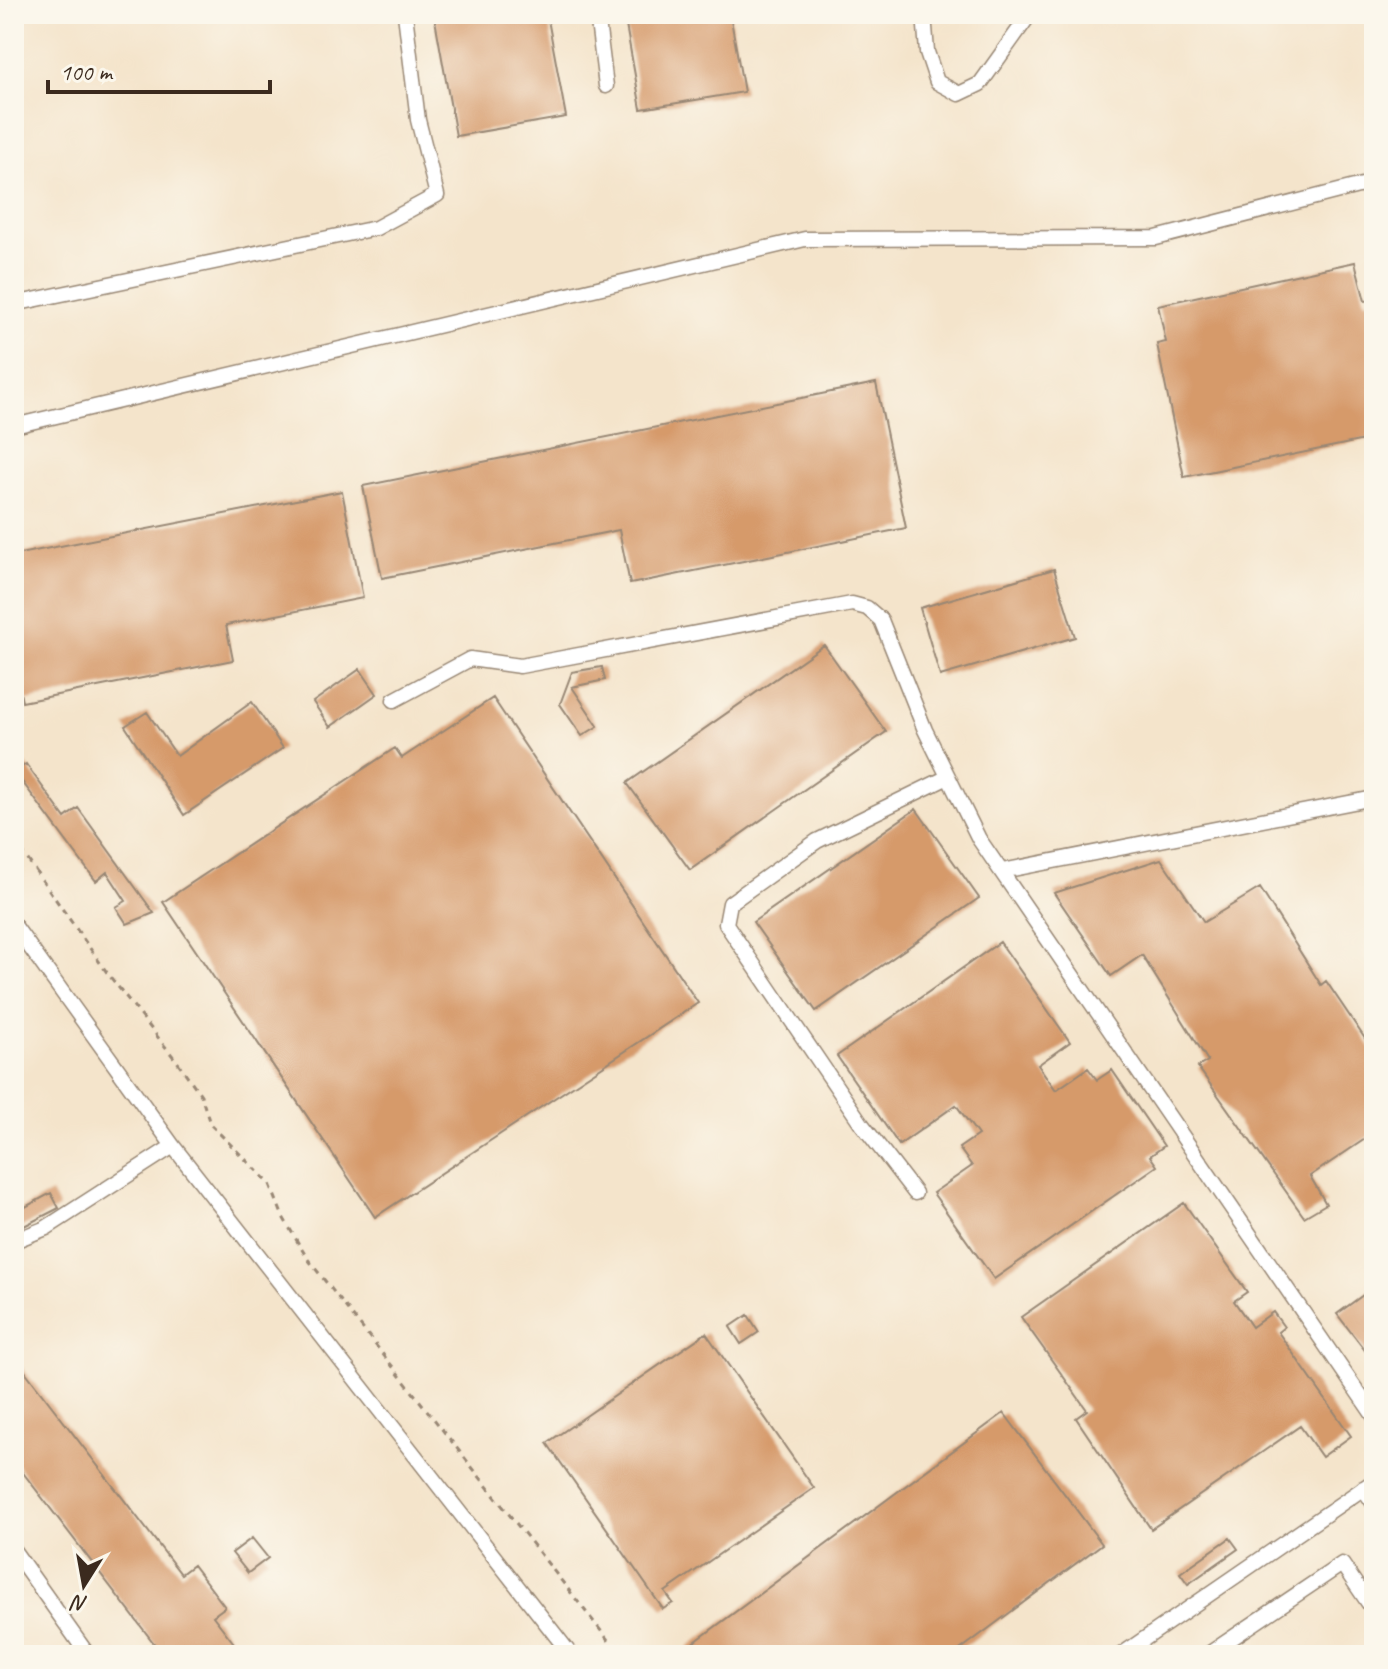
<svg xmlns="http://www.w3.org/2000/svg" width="1388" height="1669" viewBox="0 0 1388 1669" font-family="Caveat,sans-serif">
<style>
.building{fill:#d69a6b}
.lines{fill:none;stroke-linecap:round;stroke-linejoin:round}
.minor-casing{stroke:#988774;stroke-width:17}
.path{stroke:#988774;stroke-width:3;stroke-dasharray:6 6;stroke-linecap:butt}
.minor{stroke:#fff;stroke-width:14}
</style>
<rect width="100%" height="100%" fill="#fbf7ec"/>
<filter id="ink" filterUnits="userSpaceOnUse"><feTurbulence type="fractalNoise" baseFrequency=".0125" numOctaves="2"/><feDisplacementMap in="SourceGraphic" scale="16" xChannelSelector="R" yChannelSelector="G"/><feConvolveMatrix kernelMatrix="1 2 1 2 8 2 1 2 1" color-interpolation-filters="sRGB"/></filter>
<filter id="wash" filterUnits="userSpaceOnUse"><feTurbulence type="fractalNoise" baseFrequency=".006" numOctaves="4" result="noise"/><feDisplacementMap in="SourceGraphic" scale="32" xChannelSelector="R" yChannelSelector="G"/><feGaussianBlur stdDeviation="1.8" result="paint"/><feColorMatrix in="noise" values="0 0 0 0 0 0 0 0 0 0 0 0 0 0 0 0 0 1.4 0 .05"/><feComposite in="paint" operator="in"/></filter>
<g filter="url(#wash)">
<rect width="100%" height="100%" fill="#f4e4cb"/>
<g id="blocks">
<path class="building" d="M434,14H547L566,117L456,136Z
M624,14H730L744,92L641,109Z
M1355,262L1365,301L1374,300V438L1184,477L1157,344L1166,342L1158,305Z
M876,383L906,528L630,584L619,530L382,578L363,486Z
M342,491L363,598L226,625L233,660L22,702L14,663V555Z
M1054,569L1075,637L940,676L920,608Z
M824,645L886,732L690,870L627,783Z
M602,667L605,680L572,687L598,726L582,736L560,704L572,672Z
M360,669L377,694L330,727L313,702Z
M493,698L698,1003L375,1217L163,902L395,748L402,758Z
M252,702L283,748L184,815L125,726L147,712L177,756Z
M26,764L65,818L78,808L154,913L127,924L116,907L126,901L107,872L96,881L15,772Z
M916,809L979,898L816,1011L753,922Z
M1161,859L1204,922L1260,888L1321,985L1326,981L1374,1052V1133L1310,1176L1326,1204L1304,1217L1198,1067L1208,1061L1142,955L1111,976L1054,893Z
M1000,942L1070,1042L1038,1065L1056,1090L1088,1068L1097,1080L1112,1070L1164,1146L1150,1156L1157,1166L994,1279L933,1193L972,1166L959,1148L978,1135L956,1105L899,1145L837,1056Z
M51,1193L59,1208L20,1228L14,1213Z
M1184,1203L1247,1292L1234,1301L1252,1327L1273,1312L1284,1327L1278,1332L1351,1436L1322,1457L1300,1426L1151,1529L1076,1418L1087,1410L1021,1317Z
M1374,1287V1362L1337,1314Z
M748,1315L759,1332L741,1344L730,1327Z
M706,1333L814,1488L665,1592L673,1603L663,1609L547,1443Z
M14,1357L181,1574L193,1565L225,1607L213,1616L243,1655H163L14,1461Z
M1004,1413L1102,1544L953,1655H694L688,1647Z
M252,1538L268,1558L248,1573L232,1553Z
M1230,1538L1238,1549L1188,1584L1180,1573Z"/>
</g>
</g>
<g filter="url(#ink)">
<use href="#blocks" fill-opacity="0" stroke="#988774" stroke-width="2"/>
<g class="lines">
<defs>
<path id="minor" d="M597,14L606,86
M924,14L927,52L937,82L959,94L980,84L1030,14
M14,304L376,228L437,195L418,120L405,14
M14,426L805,239L1156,238L1374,182
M394,700L470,659L520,666L852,604L867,608L881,620L925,730L979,839L1374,1416
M1002,871L1374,798
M14,925L173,1146L571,1655
M915,1193L861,1123L726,924L730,903L817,841L948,777
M14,1241L46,1228L173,1146
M1363,1488L1374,1504
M14,1551L88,1655
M1121,1655L1374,1481
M1207,1655L1342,1564L1374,1611"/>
</defs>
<use href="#minor" class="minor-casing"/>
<path class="path" d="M14,840L108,974L179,1064L201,1095L210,1124L270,1184L283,1217L307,1258L620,1655"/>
<use href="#minor" class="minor"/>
</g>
</g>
<rect width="1388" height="1669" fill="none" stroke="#fbf7ec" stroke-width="48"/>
<g transform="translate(84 1585) rotate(191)" stroke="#fbf7ec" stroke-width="6" paint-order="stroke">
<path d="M0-6L14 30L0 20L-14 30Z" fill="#3b2a1e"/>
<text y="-12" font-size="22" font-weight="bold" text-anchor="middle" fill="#3b2a1e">N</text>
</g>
<path d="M48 80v12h222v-12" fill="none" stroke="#3b2a1e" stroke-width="4"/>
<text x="60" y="80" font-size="24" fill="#3b2a1e" stroke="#fbf7ec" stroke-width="6" paint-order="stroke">100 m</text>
</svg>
